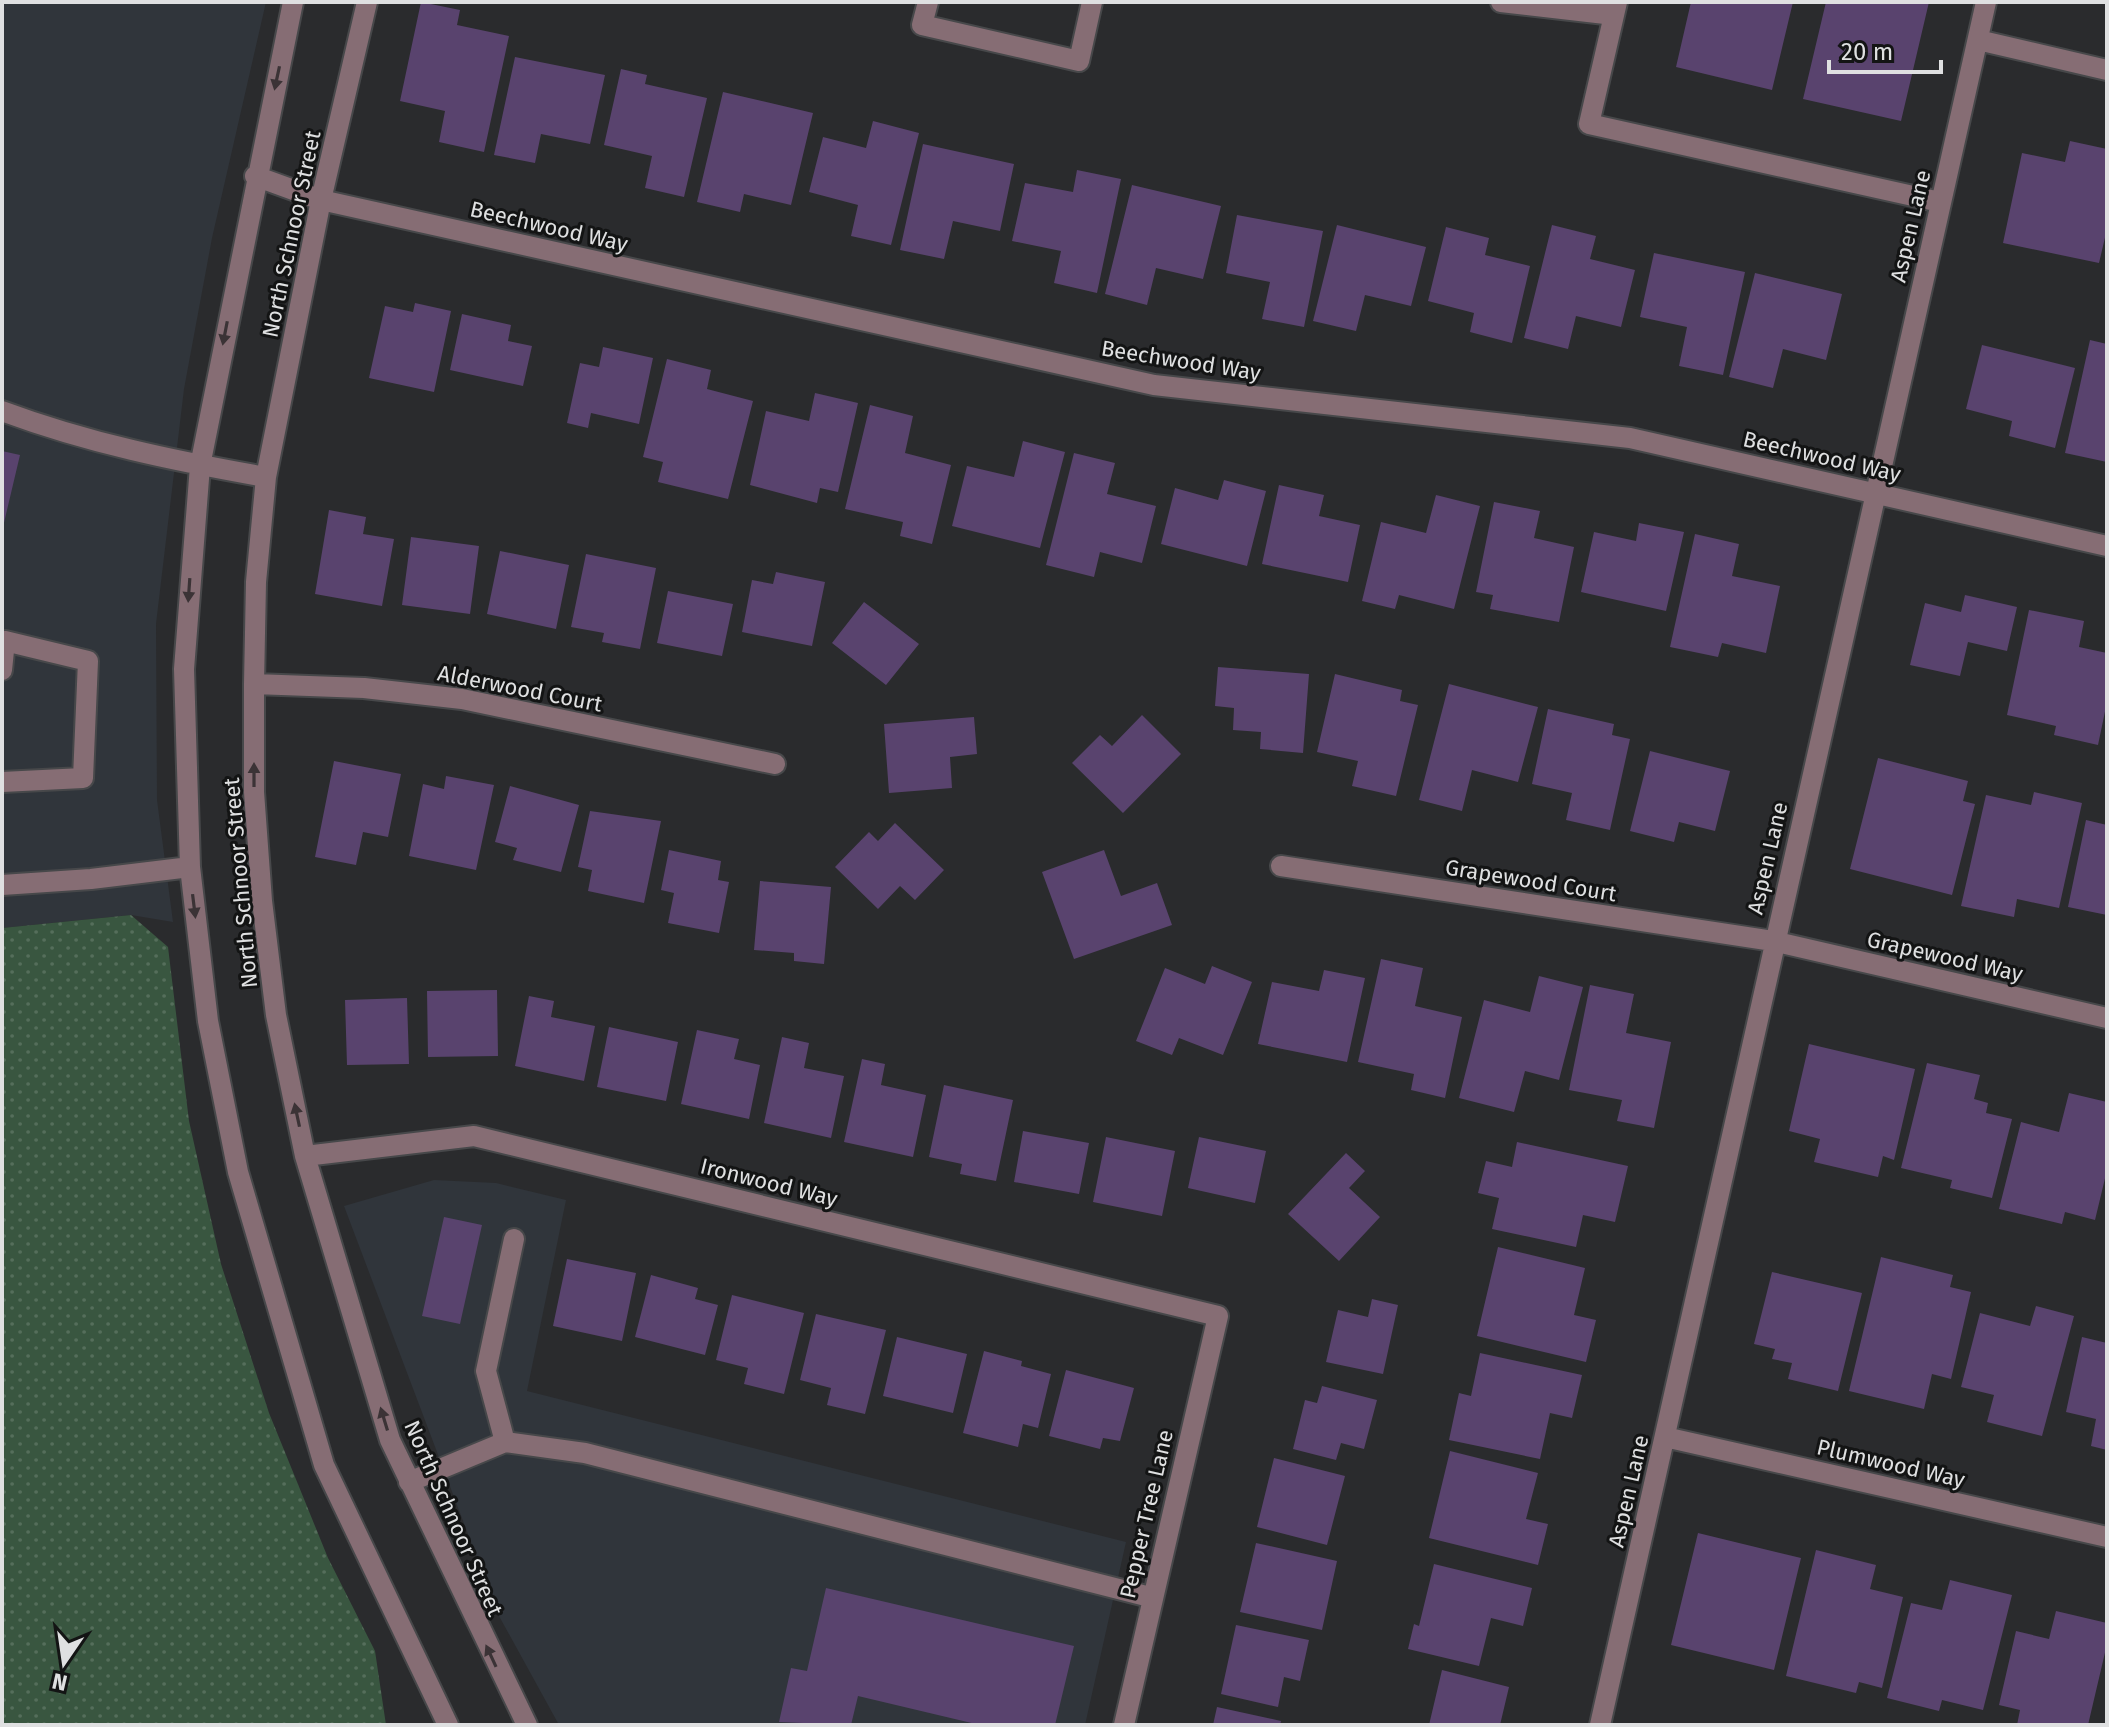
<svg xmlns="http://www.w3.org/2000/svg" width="2109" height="1727" viewBox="0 0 2109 1727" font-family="'Fira Sans',sans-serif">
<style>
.built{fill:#30353b}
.grass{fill:url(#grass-dots)}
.building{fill:#59436e}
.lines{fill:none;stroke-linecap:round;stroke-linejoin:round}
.minor-casing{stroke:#47484a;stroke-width:24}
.minor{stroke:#866d74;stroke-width:20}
.oneway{fill:#3b3336}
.labels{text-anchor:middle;stroke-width:6;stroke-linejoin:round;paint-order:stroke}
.street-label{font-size:22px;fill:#dfe0e1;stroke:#131414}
</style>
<defs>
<pattern id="grass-dots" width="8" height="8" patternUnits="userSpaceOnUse" patternTransform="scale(2)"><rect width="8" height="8" fill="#395640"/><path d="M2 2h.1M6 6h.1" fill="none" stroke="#556e5b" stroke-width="1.8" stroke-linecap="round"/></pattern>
</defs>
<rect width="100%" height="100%" fill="#2a2b2d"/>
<path class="built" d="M2,2H266L212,238L184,389L156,624L157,800L173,922L131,915L2,928Z
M434,1180L496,1183L566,1200L527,1391L1126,1542L1085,1725H559L499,1616L344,1206Z"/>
<path class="grass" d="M131,915L168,947L189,1121L221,1264L269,1413L328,1558L375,1651L386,1725H2V928Z"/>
<path class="building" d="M421,2L460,10L457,25L509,36L484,152L439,142L445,111L400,101Z
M1691,2H1793L1772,90L1676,67Z
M1826,2H1929L1901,121L1803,99Z
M515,57L605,75L590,144L541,134L535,163L494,155Z
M621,69L647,75L645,84L707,98L684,197L645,188L652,156L604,145Z
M723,92L813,113L791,205L744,194L740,212L697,202Z
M873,121L919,133L891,245L851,236L858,205L809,192L823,137L866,148Z
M2070,141L2107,149V229L2099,263L2003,243L2022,153L2065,162Z
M923,144L1014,164L1000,231L953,221L944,259L900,250Z
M1077,170L1121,179L1097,293L1054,283L1061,251L1012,241L1025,183L1073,192Z
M1132,185L1221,206L1203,279L1156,268L1147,305L1105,294Z
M1237,215L1323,231L1304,327L1262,319L1270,282L1226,273Z
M1337,225L1426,247L1411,306L1365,295L1356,331L1313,321Z
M1552,225L1596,236L1590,259L1635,270L1621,327L1576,316L1568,349L1524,338Z
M1446,227L1489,238L1485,255L1530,266L1512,343L1470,332L1474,313L1428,301Z
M1654,253L1745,272L1723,375L1679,366L1687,327L1640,317Z
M1755,273L1842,294L1826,360L1783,349L1773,388L1729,377Z
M415,303L451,311L434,392L369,378L385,306L413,312Z
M462,314L511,325L508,341L532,346L523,386L450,370Z
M2090,340L2107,344V462L2065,453Z
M1982,345L2075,368L2055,448L2009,436L2012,421L1966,409Z
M603,347L653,358L639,424L591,413L588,428L567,423L580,363L599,367Z
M667,359L711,370L707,389L753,401L728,499L658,482L663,462L643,457Z
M815,393L858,403L838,492L820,488L817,503L750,485L766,411L809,421Z
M870,405L913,416L905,453L951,465L932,544L900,536L903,522L845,509Z
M1023,441L1065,452L1040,548L952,526L967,466L1014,477Z
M2,451L20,455L3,527H2Z
M1074,453L1115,463L1107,494L1156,506L1142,563L1100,552L1094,577L1046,565Z
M1224,480L1266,491L1247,566L1161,544L1175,488L1218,500Z
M1279,485L1324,495L1319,516L1360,525L1348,582L1262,564Z
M1436,495L1480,506L1454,609L1399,595L1395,609L1362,601L1381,522L1426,533Z
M1494,502L1540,511L1534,538L1574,547L1559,622L1490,609L1493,595L1476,592Z
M329,510L366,517L363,534L394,539L382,606L315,594Z
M1639,523L1684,532L1666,611L1581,592L1594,532L1636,541Z
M1695,534L1739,544L1732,576L1780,586L1766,653L1722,643L1718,657L1670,647Z
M411,537L479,546L470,614L402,605Z
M500,551L569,565L556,629L487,614Z
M586,554L656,568L640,649L602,642L604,633L571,627Z
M776,572L825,582L812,646L742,632L752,580L773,584Z
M668,591L733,604L722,656L657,643Z
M1965,595L2017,607L2007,651L1968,642L1960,676L1910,665L1925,603L1961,612Z
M864,602L919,644L886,685L832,643Z
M2029,610L2084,621L2079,647L2107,653V702L2098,745L2054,735L2056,726L2007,715Z
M1218,667L1309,674L1303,753L1260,749L1261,732L1233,730L1234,708L1215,706Z
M1335,674L1402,690L1400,701L1418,705L1396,796L1352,786L1358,761L1317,752Z
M1449,684L1538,707L1518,782L1472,770L1462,811L1419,800Z
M1548,709L1614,724L1612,735L1630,739L1610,830L1566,820L1572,793L1532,784Z
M1142,715L1181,754L1123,813L1072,763L1100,735L1112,746Z
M974,717L977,754L950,757L952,788L889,793L884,724Z
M1650,751L1730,771L1715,831L1679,822L1674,842L1630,831Z
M1878,758L1968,781L1963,801L1975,804L1952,895L1850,869Z
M334,761L401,774L388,837L363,832L356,865L315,857Z
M446,776L494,785L476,870L409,856L423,784L444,789Z
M510,786L579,805L561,872L513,860L517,848L495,842Z
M2034,792L2082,803L2059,908L2017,899L2014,917L1961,906L1986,795L2031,805Z
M590,811L661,821L644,903L588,891L592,870L578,867Z
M2086,820L2107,825V915L2068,907Z
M895,823L944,870L915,900L900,886L878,909L835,867L869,832L878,841Z
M669,850L721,861L718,880L729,882L719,933L668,923L674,893L661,890Z
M1104,850L1121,896L1157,883L1172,925L1074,959L1042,872Z
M760,881L831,887L824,964L794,961V953L754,950Z
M1381,959L1423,968L1415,1006L1462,1017L1445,1098L1411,1090L1414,1074L1358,1062Z
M1212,966L1252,982L1223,1055L1179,1038L1172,1055L1136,1041L1165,968L1205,984Z
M1324,970L1365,978L1347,1062L1258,1044L1272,982L1319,991Z
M1539,976L1583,987L1559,1080L1525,1071L1514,1112L1459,1098L1484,1000L1530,1012Z
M1590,985L1634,994L1626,1033L1671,1042L1654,1128L1617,1121L1622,1100L1569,1090Z
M497,990L498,1056L428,1057L427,991Z
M529,996L554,1001L551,1017L595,1026L584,1081L515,1066Z
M407,998L409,1064L347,1065L345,1000Z
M609,1027L678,1042L666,1101L597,1087Z
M697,1030L739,1039L734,1059L760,1065L749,1119L681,1104Z
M782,1037L809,1043L804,1068L844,1076L831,1138L764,1123Z
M1809,1044L1915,1069L1894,1160L1883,1156L1878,1177L1814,1162L1820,1139L1789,1131Z
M862,1059L885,1064L881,1085L926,1095L913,1157L844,1142Z
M1927,1063L1980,1075L1974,1099L1988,1103L1986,1113L2012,1119L1992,1198L1950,1188L1952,1180L1901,1168Z
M944,1085L1013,1100L996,1181L960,1174L962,1164L929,1157Z
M2069,1093L2107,1102V1170L2095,1220L2065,1212L2062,1224L1999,1209L2021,1122L2059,1132Z
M1023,1131L1089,1143L1079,1194L1014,1182Z
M1106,1137L1175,1151L1162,1216L1093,1202Z
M1199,1137L1266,1151L1255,1203L1188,1188Z
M1517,1142L1628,1166L1615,1222L1583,1215L1576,1247L1492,1229L1499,1198L1478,1193L1486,1161L1512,1167Z
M1346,1153L1365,1171L1349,1188L1380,1217L1339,1261L1288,1214Z
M444,1217L482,1225L460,1324L422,1316Z
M1498,1247L1585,1268L1574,1315L1596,1320L1586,1362L1477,1336Z
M1881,1257L1953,1275L1950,1287L1971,1292L1951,1379L1932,1374L1924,1409L1849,1391Z
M567,1259L636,1273L622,1341L553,1326Z
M1772,1272L1862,1293L1838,1391L1788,1379L1792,1363L1772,1359L1775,1349L1754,1344Z
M651,1275L698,1288L695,1299L718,1305L705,1355L635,1337Z
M732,1295L804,1313L784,1394L744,1384L748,1368L716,1360Z
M1372,1299L1398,1305L1383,1374L1326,1362L1338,1310L1368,1317Z
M2036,1306L2074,1316L2042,1436L1987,1422L1994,1395L1961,1387L1980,1313L2030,1326Z
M816,1314L886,1330L865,1414L827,1405L831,1388L800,1380Z
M897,1337L967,1354L953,1413L883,1396Z
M2082,1337L2107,1343V1450L2091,1446L2096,1419L2066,1412Z
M984,1351L1022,1361L1021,1366L1051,1374L1038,1428L1023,1424L1018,1447L963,1433Z
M1480,1353L1582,1375L1572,1418L1550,1413L1540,1459L1449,1440L1459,1393L1471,1396Z
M1066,1370L1134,1388L1120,1441L1103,1438L1100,1449L1049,1436Z
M1322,1386L1377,1400L1364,1449L1341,1443L1336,1460L1293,1449L1305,1400L1317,1403Z
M1450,1451L1538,1473L1526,1519L1548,1524L1538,1565L1429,1538Z
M1274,1458L1345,1476L1327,1545L1257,1527Z
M1698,1533L1801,1558L1774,1670L1671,1645Z
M1256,1543L1337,1561L1322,1630L1240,1612Z
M1816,1550L1876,1565L1870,1589L1903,1597L1882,1688L1859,1682L1856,1693L1786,1676Z
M1434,1564L1532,1588L1523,1626L1491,1618L1479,1666L1408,1649L1414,1624L1419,1626Z
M1950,1580L2012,1595L1983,1710L1942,1700L1939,1711L1887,1698L1911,1603L1942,1610Z
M826,1588L1074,1646L1055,1725H980L858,1696L851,1725L779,1722L791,1668L807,1671Z
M2056,1611L2107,1623V1644L2088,1725H2017L2020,1710L1999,1705L2016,1631L2049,1639Z
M1236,1625L1309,1640L1300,1681L1284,1677L1278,1707L1221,1694Z
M1442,1670L1509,1687L1500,1725H1429Z
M1217,1707L1281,1721L1280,1725H1213Z"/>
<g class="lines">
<defs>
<path id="minor" d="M293,2L200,466L184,669L190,867L208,1021L238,1172L324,1465L448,1725
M367,2L321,200L266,477L256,582L254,684V792L262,901L276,1015L305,1156L390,1440L527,1725
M928,2L922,25L1079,61L1092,2
M1501,2L1614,15
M1617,2L1589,124L1940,202
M1978,40L2107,70
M255,176L321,200L1154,385L1630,438L2107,546
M2,411C88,443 175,461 266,477
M2,670L5,641L88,661L83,778L2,782
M254,684L364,688L462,699L775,764
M1281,866L1773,941L2107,1018
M2,885L91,879L190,867
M305,1156L474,1136L1218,1316L1124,1725
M1665,1437L2107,1537
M505,1442L486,1371L514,1239
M409,1482L505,1442L585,1453L1150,1597
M1600,1725L1986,2"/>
</defs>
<use href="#minor" class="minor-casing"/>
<use href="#minor" class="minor"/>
</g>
<defs><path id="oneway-solid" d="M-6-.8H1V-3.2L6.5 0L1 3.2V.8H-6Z" transform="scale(2)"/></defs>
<g class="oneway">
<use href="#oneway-solid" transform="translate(277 78) rotate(102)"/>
<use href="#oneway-solid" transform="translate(225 333) rotate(101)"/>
<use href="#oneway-solid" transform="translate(189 590) rotate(94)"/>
<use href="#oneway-solid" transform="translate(254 775) rotate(-90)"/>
<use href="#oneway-solid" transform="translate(194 906) rotate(83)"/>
<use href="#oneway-solid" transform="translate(297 1115) rotate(-102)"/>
<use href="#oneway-solid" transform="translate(384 1419) rotate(-107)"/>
<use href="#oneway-solid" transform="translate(491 1656) rotate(-115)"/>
</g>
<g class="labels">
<g class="street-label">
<text transform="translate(549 226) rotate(13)" y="8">Beechwood Way</text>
<text transform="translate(1910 226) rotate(-77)" y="8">Aspen Lane</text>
<text transform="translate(291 234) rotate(-78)" y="8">North Schnoor Street</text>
<text transform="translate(1181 360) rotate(9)" y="8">Beechwood Way</text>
<text transform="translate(1822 456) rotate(13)" y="8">Beechwood Way</text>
<text transform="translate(520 688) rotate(11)" y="8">Alderwood Court</text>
<text transform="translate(1767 858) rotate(-77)" y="8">Aspen Lane</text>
<text transform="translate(1531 880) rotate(9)" y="8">Grapewood Court</text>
<text transform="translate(240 883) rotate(-95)" y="8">North Schnoor Street</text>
<text transform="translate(1945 956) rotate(13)" y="8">Grapewood Way</text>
<text transform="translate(769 1182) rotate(14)" y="8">Ironwood Way</text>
<text transform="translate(1891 1463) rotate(13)" y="8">Plumwood Way</text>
<text transform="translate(1628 1491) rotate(-77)" y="8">Aspen Lane</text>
<text transform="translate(1146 1514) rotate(-77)" y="8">Pepper Tree Lane</text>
<text transform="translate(454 1518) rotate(66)" y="8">North Schnoor Street</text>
</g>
</g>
<rect width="2109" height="1727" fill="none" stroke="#dfe0e1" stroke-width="8"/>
<g transform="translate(64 1663) rotate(193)" stroke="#131414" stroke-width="6" paint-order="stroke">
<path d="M0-6L14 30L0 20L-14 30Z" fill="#dfe0e1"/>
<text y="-12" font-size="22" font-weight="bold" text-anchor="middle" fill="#dfe0e1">N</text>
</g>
<path d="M1829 60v12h112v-12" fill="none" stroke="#dfe0e1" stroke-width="4"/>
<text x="1841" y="60" font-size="24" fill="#dfe0e1" stroke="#131414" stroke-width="6" paint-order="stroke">20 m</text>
</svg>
